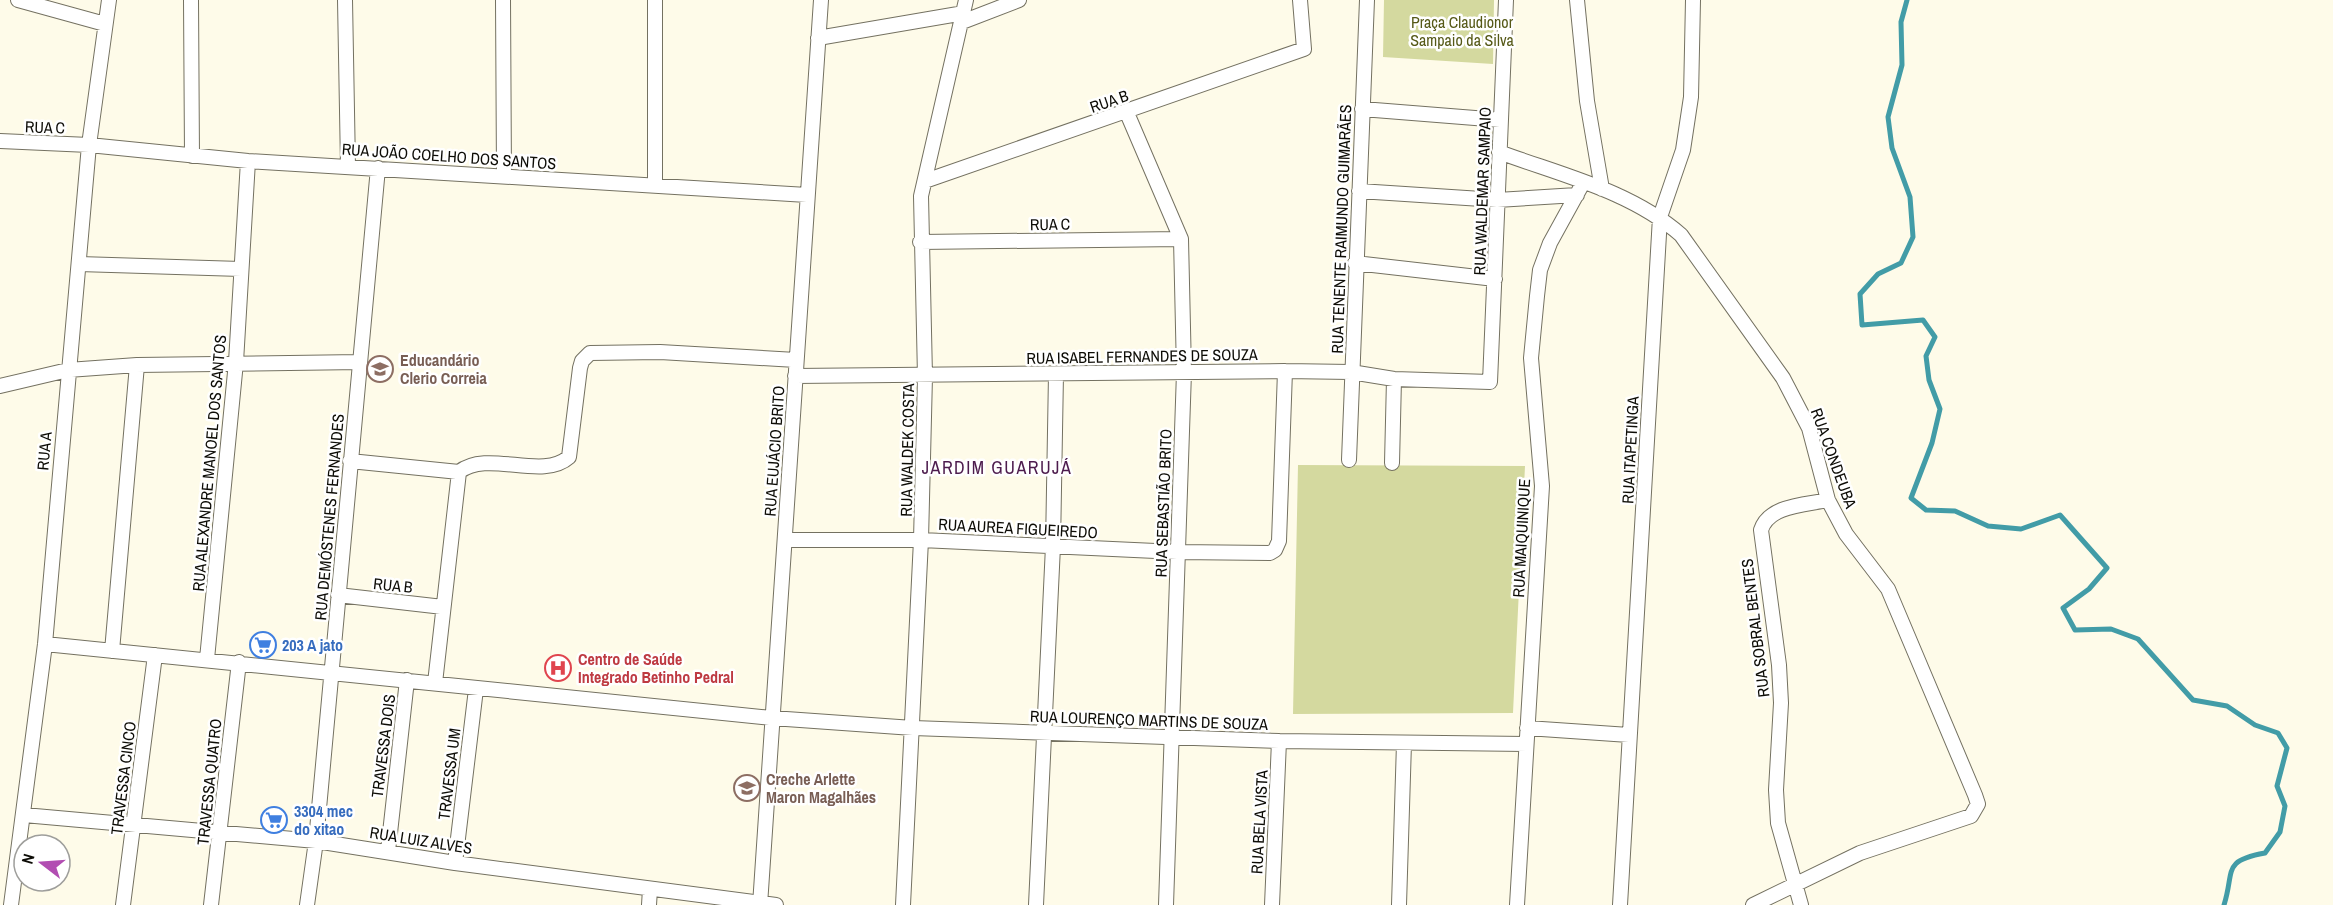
<svg xmlns="http://www.w3.org/2000/svg" width="2333" height="905" viewBox="0 0 2333 905" font-family="'Archivo Narrow',sans-serif">
<style>
.green{fill:#d4d99f}
.lines{fill:none;stroke-linecap:round;stroke-linejoin:round}
.stream{stroke:#429ca7;stroke-width:5}
.street-casing{stroke:#747161;stroke-width:16}
.street{stroke:#fff;stroke-width:14}
.labels{text-anchor:middle;stroke-width:5;stroke-linejoin:round;paint-order:stroke}
.park-label{font-size:16px;fill:#565917;stroke:#fff}
.street-label{font-size:16px;fill:#0d0c06;stroke:#fff}
.education-label{font-size:16px;font-weight:bold;fill:#785e54;stroke:#fff;text-anchor:start}
.shop-label{font-size:16px;font-weight:bold;fill:#366cbe;stroke:#fff;text-anchor:start}
.health-label{font-size:16px;font-weight:bold;fill:#be3a42;stroke:#fff;text-anchor:start}
.neighbourhood-label{font-size:18px;letter-spacing:1.5px;fill:#4d1c4d;stroke:#fff}
</style>
<rect width="100%" height="100%" fill="#fefbe9"/>
<path class="green" d="M1384,0H1494L1493,64L1383,57Z
M1298,465L1525,466L1513,713L1293,714Z"/>
<g class="lines">
<path class="stream" d="M1907,0L1901,22L1902,65L1888,117L1892,148L1910,197L1913,237L1901,263L1878,274L1860,294L1862,325L1923,320L1935,337L1926,356L1929,380L1940,409L1932,443L1911,498L1926,510L1955,511L1988,526L2021,529L2060,515L2107,568L2089,589L2063,608L2075,630L2111,629L2138,639L2193,700L2227,706L2255,725L2278,733L2287,748L2277,786L2285,806L2280,832L2265,853C2221,861 2235,871 2224,905"/>
<defs>
<path id="street" d="M18,0L105,24
M191,0L192,156
M345,0L348,166
M503,0L504,176
M655,0V186
M1577,0L1587,101L1602,189
M962,22L1019,0
M818,38L964,13
M1362,109L1500,120
M1127,113L1181,239L1184,372L1166,905
M0,141L89,145L248,161L807,195
M1499,152C1561,175 1631,191 1681,235L1783,378L1809,428L1828,500L1846,534L1888,589L1975,795L1978,804L1971,816L1860,853L1753,905
M925,181L1304,49L1300,0
M1359,191L1497,200L1577,195
M920,242L1181,239
M1355,263L1495,279
M79,264L241,269
M795,376L1285,371L1351,372L1394,379L1490,382L1506,0
M0,386L68,370L137,365L360,362
M1349,460L1367,0
M350,461L459,472L435,683
M1392,463L1394,379
M459,472C488,449 542,481 569,457L580,368L582,361L590,353L660,352L796,360
M785,540H921L1177,552L1270,553L1275,550L1279,541L1285,371
M338,595L443,607
M45,644L772,718L913,728L1279,741L1526,744
M112,651L137,365
M207,659L236,362L248,161
M1527,728L1629,735
M24,815L316,841L455,863L776,905
M388,851L407,680
M455,863L476,689
M11,905L45,644L89,145L109,0
M123,905L155,655
M211,905L239,662
M307,905L316,841L378,168
M649,905L650,889
M760,905L821,0
M903,905L921,540L925,376L921,196L966,0
M1036,905L1053,546L1056,374
M1272,905L1279,741
M1399,905L1404,743
M1517,905L1542,486L1531,358L1537,296L1540,270L1550,243L1583,183
M1620,905L1660,217L1683,150L1691,97L1693,0
M1801,905L1778,823L1776,790L1781,703L1779,665L1761,530C1769,505 1805,505 1828,500"/>
</defs>
<use href="#street" class="street-casing"/>
<use href="#street" class="street"/>
</g>
<defs>
<symbol id="school-ring" viewBox="-11 -11 22 22"><circle r="9.5" fill="#fff" stroke="#8d6e63" stroke-width="1.5"/><path d="M0-5L7-2L0 1L-7-2ZM-4 1L0 2.5L4 1V4Q0 6-4 4Z" fill="#8d6e63"/></symbol>
<symbol id="supermarket-ring" viewBox="-11 -11 22 22"><circle r="9.5" fill="#fff" stroke="#3f7fe0" stroke-width="1.5"/><path d="M-6-5.5h2.5l.6 2H6L4.5 2H-2.5L-4.4-4H-6ZM-1.5 3.2a1.3 1.3 0 1 0 .1 0ZM3 3.2a1.3 1.3 0 1 0 .1 0Z" fill="#3f7fe0"/></symbol>
<symbol id="hospital-ring" viewBox="-11 -11 22 22"><circle r="9.5" fill="#fff" stroke="#e0444e" stroke-width="1.5"/><path d="M-5-5h3v3.5h4V-5h3V5h-3V1.5h-4V5h-3Z" fill="#e0444e"/></symbol>
</defs>
<g fill-rule="evenodd">
<use href="#school-ring" x="365" y="354" width="30" height="30"/>
<use href="#supermarket-ring" x="248" y="630" width="30" height="30"/>
<use href="#hospital-ring" x="543" y="653" width="30" height="30"/>
<use href="#school-ring" x="732" y="773" width="30" height="30"/>
<use href="#supermarket-ring" x="259" y="805" width="30" height="30"/>
</g>
<g class="labels">
<g class="park-label">
<text x="1462" y="28">Praça Claudionor<tspan x="1462" dy="18">Sampaio da Silva</tspan></text>
</g>
<g class="street-label">
<text transform="translate(1109 101) rotate(-19)" y="6">RUA B</text>
<text transform="translate(45 127) rotate(2)" y="6">RUA C</text>
<text transform="translate(449 156) rotate(4)" y="6">RUA JOÃO COELHO DOS SANTOS</text>
<text transform="translate(1482 191) rotate(-88)" y="6">RUA WALDEMAR SAMPAIO</text>
<text transform="translate(1050 224) rotate(-1)" y="6">RUA C</text>
<text transform="translate(1341 229) rotate(-88)" y="6">RUA TENENTE RAIMUNDO GUIMARÃES</text>
<text transform="translate(1142 356) rotate(-1)" y="6">RUA ISABEL FERNANDES DE SOUZA</text>
<text transform="translate(907 450) rotate(-89)" y="6">RUA WALDEK COSTA</text>
<text transform="translate(1630 450) rotate(-87)" y="6">RUA ITAPETINGA</text>
<text transform="translate(44 451) rotate(-85)" y="6">RUA A</text>
<text transform="translate(774 451) rotate(-86)" y="6">RUA EUJÁCIO BRITO</text>
<text transform="translate(1834 458) rotate(70)" y="6">RUA CONDEUBA</text>
<text transform="translate(209 463) rotate(-85)" y="6">RUA ALEXANDRE MANOEL DOS SANTOS</text>
<text transform="translate(1163 503) rotate(-88)" y="6">RUA SEBASTIÃO BRITO</text>
<text transform="translate(329 517) rotate(-85)" y="6">RUA DEMÓSTENES FERNANDES</text>
<text transform="translate(1018 528) rotate(3)" y="6">RUA AUREA FIGUEIREDO</text>
<text transform="translate(1521 538) rotate(-87)" y="6">RUA MAIQUINIQUE</text>
<text transform="translate(393 585) rotate(6)" y="6">RUA B</text>
<text transform="translate(1755 628) rotate(-97)" y="6">RUA SOBRAL BENTES</text>
<text transform="translate(1149 720) rotate(2)" y="6">RUA LOURENÇO MARTINS DE SOUZA</text>
<text transform="translate(383 746) rotate(-83)" y="6">TRAVESSA DOIS</text>
<text transform="translate(449 774) rotate(-83)" y="6">TRAVESSA UM</text>
<text transform="translate(123 778) rotate(-83)" y="6">TRAVESSA CINCO</text>
<text transform="translate(209 782) rotate(-84)" y="6">TRAVESSA QUATRO</text>
<text transform="translate(1259 822) rotate(-87)" y="6">RUA BELA VISTA</text>
<text transform="translate(421 840) rotate(9)" y="6">RUA LUIZ ALVES</text>
</g>
<g class="education-label">
<text x="400" y="366">Educandário<tspan x="400" dy="18">Clerio Correia</tspan></text>
<text x="766" y="785">Creche Arlette<tspan x="766" dy="18">Maron Magalhães</tspan></text>
</g>
<g class="shop-label">
<text x="282" y="651">203 A jato</text>
<text x="294" y="817">3304 mec<tspan x="294" dy="18">do xitao</tspan></text>
</g>
<g class="health-label">
<text x="578" y="665">Centro de Saúde<tspan x="578" dy="18">Integrado Betinho Pedral</tspan></text>
</g>
<g class="neighbourhood-label">
<text x="997" y="474">JARDIM GUARUJÁ</text>
</g>
</g>
<g transform="translate(42 863) rotate(287)"><circle r="28" fill="#ffffff" stroke="#9e9e9b" stroke-width="1.5"/>
<path d="M0-4.5L10 22L0 15L-10 22Z" fill="#b24db2"/>
<text y="-9" font-size="16" font-weight="bold" text-anchor="middle" fill="#0d0c06">N</text>
</g>
</svg>
